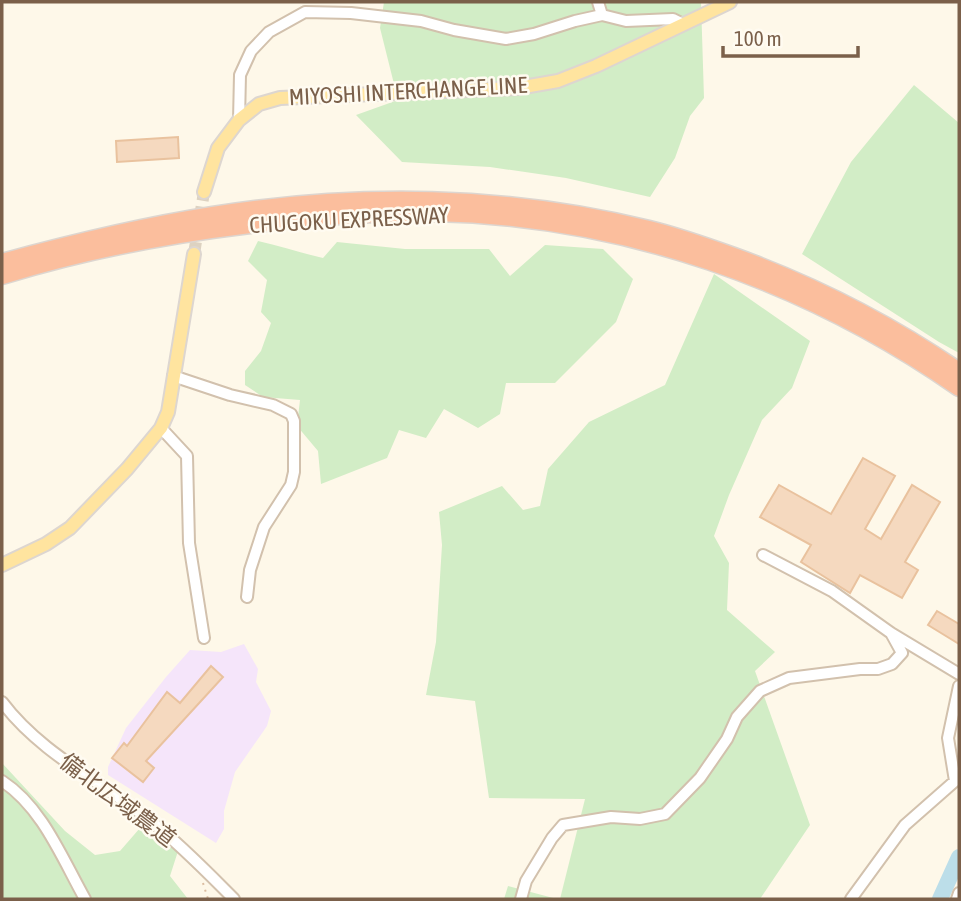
<svg xmlns="http://www.w3.org/2000/svg" width="961" height="901" viewBox="0 0 961 901" font-family="'Asap Condensed','Noto Sans JP',sans-serif">
<style>
.education{fill:#f5e5fa}
.green{fill:#d2edc6}
.lines{fill:none;stroke-linecap:round;stroke-linejoin:round}
.river{stroke:#bcdee9;stroke-width:16}
.building{fill:#f5d9bf;stroke:#e9c29e;stroke-width:2}
.major-tunnel{stroke:#ddd2c1;stroke-width:12;stroke-dasharray:12 6;stroke-linecap:butt}
.minor-casing{stroke:#d2c1ad;stroke-width:14}
.major-casing{stroke:#ddd6d0;stroke-width:16}
.highway-casing{stroke:#ddd6d0;stroke-width:19}
.path{stroke:#dbbda1;stroke-width:2;stroke-dasharray:2 5;stroke-linecap:butt}
.minor{stroke:#fff;stroke-width:10}
.major{stroke:#ffe49f;stroke-width:12}
.highway{stroke:#fbbe9d;stroke-width:16}
.labels{text-anchor:middle;stroke-width:5;stroke-linejoin:round;paint-order:stroke}
.street-label{font-size:23px;fill:#7b604a;stroke:#fffbf1}
</style>
<rect width="100%" height="100%" fill="#fef8e9"/>
<path class="education" d="M244,644L258,669L256,682L271,711L267,726L235,772L224,811V829L216,843L108,775V767L126,728L166,677L190,650L221,652Z"/>
<path class="green" d="M384,2H701L704,98L690,116L675,158L650,197L566,178L490,167L402,162L356,115L398,100L380,28Z
M914,85L959,123V353L939,342L802,254L851,162Z
M258,241C280,246 301,253 323,258L337,242L405,249H489L510,276L545,245L603,249L633,279L616,322L555,383H506L500,414L478,428L444,409L426,438L399,430L387,458L321,484L318,451L297,426L300,400L263,397L245,385V371L261,351L271,323L261,312L267,280L248,261Z
M714,274L810,341L792,388L762,420L729,495L714,536L729,563L727,610L775,652L755,671L810,825L760,899H560L585,799L489,798L475,701L426,695L436,642L442,545L439,512L502,486L523,510L540,506L548,469L589,422L665,385Z
M2,763L65,831L95,855L120,851L140,828L179,848L170,876L188,899H2Z
M508,886L557,899H504Z"/>
<g class="lines">
<path class="river" d="M940,899L959,857"/>
</g>
<path class="building" d="M178,137L179,158L117,162L116,141Z
M863,458L895,476L865,529L881,539L912,485L940,502L905,562L918,570L902,598L860,575L850,593L801,562L811,545L760,517L779,485L831,514Z
M937,611L959,624V644L928,625Z
M211,666L223,677L146,761L154,768L143,782L112,758L124,743L127,746L167,692L180,703Z"/>
<g class="lines">
<path class="major-tunnel" d="M194,254L204,192"/>
<defs>
<path id="minor" d="M598,2L602,15
M239,120L240,75L251,51L269,32L305,12L351,13L421,21L454,30L506,39L534,34L575,21L602,15L626,21L673,19L683,24
M173,376L230,395L273,405L291,414L294,421V472L291,485L264,527L250,570L247,597
M161,428L187,456L189,543L204,638
M763,555L832,591L891,633L959,674
M2,702C41,754 102,782 152,822C182,846 208,873 234,899
M2,781C42,807 62,858 85,899
M521,899L526,881L552,838L563,825L611,817L640,819L665,814L700,778L727,739L737,717L760,691L789,678L860,669H878L892,664L902,653L891,633
M851,899L905,825L955,781L948,738L959,686
M957,899L959,893"/>
<path id="major" d="M204,192L218,148L239,120L259,104L280,98L518,88L558,81L596,66L730,2
M2,565L46,544L70,528L127,469L161,428L168,412L194,254"/>
<path id="highway" d="M2,262C72,243 142,226 213,215C357,192 507,194 649,229C678,236 706,246 734,256C814,285 889,323 959,371
M2,276C83,251 166,235 250,225C311,217 373,212 435,213C623,217 806,281 959,388"/>
</defs>
<use href="#minor" class="minor-casing"/>
<use href="#major" class="major-casing"/>
<use href="#highway" class="highway-casing"/>
<path class="path" d="M203,883L208,899"/>
<use href="#minor" class="minor"/>
<use href="#major" class="major"/>
<use href="#highway" class="highway"/>
</g>
<g class="labels">
<g class="street-label">
<text transform="translate(408 91) rotate(-3)" y="8">MIYOSHI INTERCHANGE LINE</text>
<text transform="translate(349 220) rotate(-3)" y="8">CHUGOKU EXPRESSWAY</text>
<text transform="translate(118 800) rotate(37)" y="8">備北広域農道</text>
</g>
</g>
<rect width="961" height="901" fill="none" stroke="#7b604a" stroke-width="7"/>
<path d="M723 46v10h135v-10" fill="none" stroke="#7b604a" stroke-width="3.5"/>
<text x="734" y="46" font-size="21" fill="#7b604a" stroke="#fffbf1" stroke-width="5" paint-order="stroke">100 m</text>
</svg>
